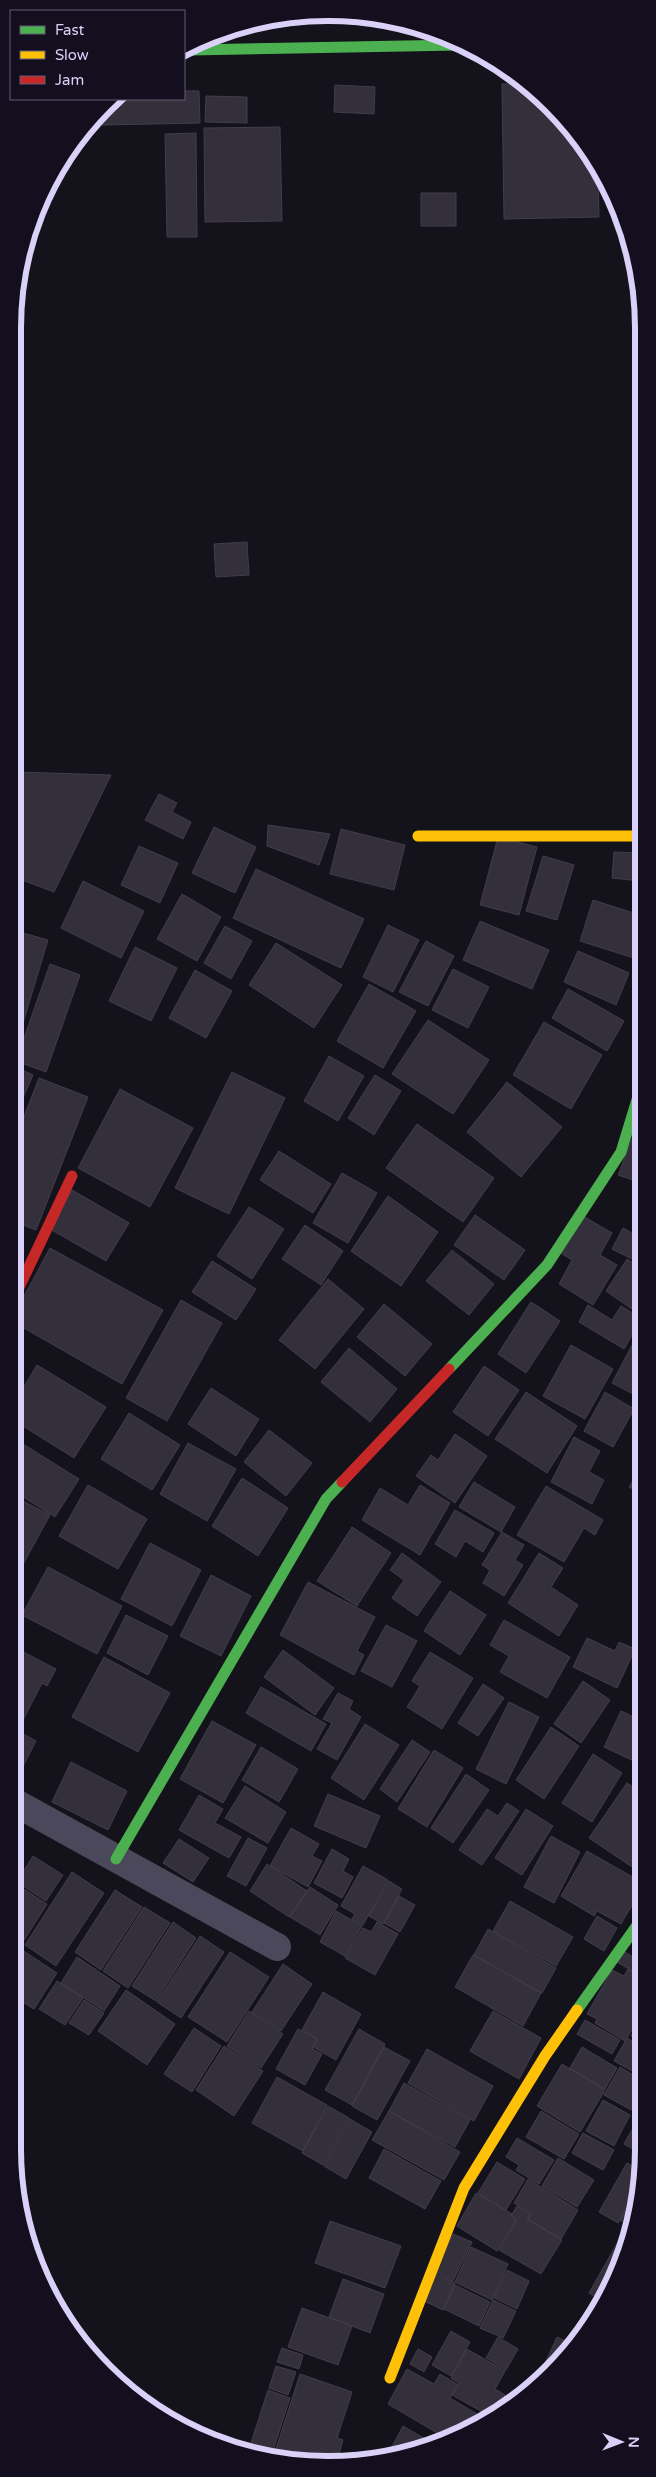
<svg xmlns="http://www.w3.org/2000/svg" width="656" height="2477" viewBox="0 0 656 2477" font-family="'Varela Round',sans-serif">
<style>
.building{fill:#33303c;stroke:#423d4d}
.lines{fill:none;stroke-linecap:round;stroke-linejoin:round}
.street{stroke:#4a485a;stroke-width:28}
.fast{stroke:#4caf50;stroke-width:11}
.slow{stroke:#ffc107;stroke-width:11}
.jam{stroke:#c62828;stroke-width:11}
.rim{fill:none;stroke:#dad1f9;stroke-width:6}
</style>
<rect width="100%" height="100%" fill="#14121a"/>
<path class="building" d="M502,84H521L565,120L598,169L599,217L504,219Z
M335,85L375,87L374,114L334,112Z
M184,91H199L200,123L102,125V116L120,99H184Z
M206,96L247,97V123L205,122Z
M280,127L282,221L205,222L204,128Z
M196,133L197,237H167L165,134Z
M421,193H456V226H421Z
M247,542L249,575L216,577L214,544Z
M17,772L111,775L54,892L17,878Z
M159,794L177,803L172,812L191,822L183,839L145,820Z
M268,825L330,834L319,865L267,846Z
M214,827L256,847L235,893L192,873Z
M341,829L405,845L394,890L330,874Z
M498,837L537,847L519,915L480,905Z
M139,846L178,863L160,903L121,885Z
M614,852L640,853V881L612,878Z
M543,856L574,865L557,920L526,911Z
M256,869L364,919L341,968L233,918Z
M83,881L144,911L121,958L61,928Z
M182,894L221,917L197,961L157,939Z
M593,900L640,915V960L580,941Z
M480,921L549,950L532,989L463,960Z
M388,925L419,940L393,992L363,977Z
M225,926L252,941L231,979L204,963Z
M16,931L48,940L20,1033L16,1032Z
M426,941L454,956L428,1006L399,992Z
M276,943L342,985L314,1028L249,985Z
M135,947L177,968L151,1021L109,1001Z
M578,951L629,973L616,1005L564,982Z
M50,964L80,975L46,1072L16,1061Z
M453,969L489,987L468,1028L432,1010Z
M195,970L232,991L206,1038L169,1018Z
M369,984L416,1011L383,1068L337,1041Z
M568,989L624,1021L607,1051L552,1018Z
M428,1020L489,1060L453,1114L392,1074Z
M544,1022L602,1055L571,1109L513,1075Z
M329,1056L364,1076L338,1121L304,1101Z
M16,1067L33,1075L16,1114Z
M232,1072L285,1098L229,1214L175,1188Z
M375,1075L401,1091L374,1135L348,1118Z
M39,1078L88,1097L36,1230L15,1222L16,1137Z
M507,1082L562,1127L521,1177L467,1132Z
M120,1089L193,1128L150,1207L78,1168Z
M417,1124L494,1178L463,1222L386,1168Z
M632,1139L639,1142V1182L618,1175Z
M279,1151L331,1184L313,1213L260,1180Z
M342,1173L377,1193L348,1243L313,1223Z
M72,1190L129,1223L106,1261L50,1229Z
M388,1196L438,1232L401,1286L351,1251Z
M249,1207L284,1229L252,1279L217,1256Z
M475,1215L525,1250L504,1280L454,1245Z
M583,1216L612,1233L600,1255L617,1265L593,1305L559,1284L572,1260L561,1253Z
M305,1225L343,1251L321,1285L282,1259Z
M623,1228L639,1237V1255L636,1261L612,1249Z
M50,1248L163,1310L122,1384L15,1323V1313Z
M452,1250L494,1284L469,1315L426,1281Z
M627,1259L639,1267V1307L636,1312L606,1291Z
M212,1261L256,1289L236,1320L192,1292Z
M328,1279L364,1309L315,1369L279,1340Z
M181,1300L222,1323L167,1421L126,1398Z
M531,1302L560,1321L526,1373L498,1354Z
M384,1304L432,1344L405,1376L357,1337Z
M588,1305L612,1320L621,1306L639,1317V1323L624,1349L579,1322Z
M639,1332V1397L612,1383Z
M571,1345L613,1369L585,1419L543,1396Z
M349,1348L397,1389L370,1422L321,1382Z
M37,1365L106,1407L74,1458L15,1421V1402Z
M484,1366L519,1390L488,1436L453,1412Z
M211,1388L259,1419L236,1456L188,1424Z
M526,1392L577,1426L547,1473L495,1439Z
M605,1392L634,1409L613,1447L584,1431Z
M129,1413L180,1445L152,1490L101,1459Z
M269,1430L312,1463L286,1496L244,1462Z
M455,1434L487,1456L455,1503L416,1476L431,1455L438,1460Z
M574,1437L600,1451L589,1472L604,1480L592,1504L551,1482Z
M18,1441L79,1479L55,1517L15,1492V1446Z
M188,1443L236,1469L207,1521L160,1494Z
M638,1472H639V1492L629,1487Z
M242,1478L288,1508L258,1556L212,1526Z
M474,1482L515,1507L501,1532L459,1507Z
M88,1485L147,1519L118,1569L59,1536Z
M420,1485L450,1503L420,1555L362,1520L380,1488L408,1505Z
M546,1486L603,1520L595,1535L584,1528L564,1562L517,1535Z
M15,1497L50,1515L14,1581Z
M455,1510L494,1533L483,1552L465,1541L456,1557L435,1544Z
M352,1527L391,1553L357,1606L317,1581Z
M502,1532L524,1545L515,1560L523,1565L504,1596L483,1583L490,1570L482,1565Z
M150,1543L201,1570L172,1626L121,1599Z
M402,1553L441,1582L417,1616L392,1598L404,1580L390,1570Z
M539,1553L563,1568L551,1587L578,1605L559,1636L508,1603Z
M48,1567L122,1606L97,1654L22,1615Z
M211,1575L251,1596L221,1656L180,1636Z
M308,1582L375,1617L357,1651L364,1655L354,1675L280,1635Z
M450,1591L486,1615L460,1655L424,1631Z
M126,1615L168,1636L148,1675L107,1653Z
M504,1620L570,1657L547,1698L500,1672L509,1656L490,1645Z
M386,1625L417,1641L392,1687L361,1671Z
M587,1638L615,1651L619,1642L635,1649L617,1688L573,1667Z
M14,1647L56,1669L47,1686L42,1683L19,1728L14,1725Z
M283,1650L334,1688L315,1715L264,1677Z
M430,1652L473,1678L442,1729L407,1707L420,1686L412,1681Z
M104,1657L170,1693L138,1752L72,1717Z
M583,1681L610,1700L581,1743L554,1724Z
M483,1684L504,1698L478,1736L458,1723Z
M261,1687L326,1724L311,1751L246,1713Z
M338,1693L353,1701L349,1709L361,1717L337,1760L317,1749L332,1723L323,1719Z
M509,1702L539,1717L506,1784L476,1769Z
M621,1711L638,1719V1763L604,1747Z
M212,1721L256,1745L223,1803L180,1779Z
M365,1724L399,1745L364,1800L331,1778Z
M551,1727L579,1746L544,1799L516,1780Z
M14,1729L36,1741L16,1780L14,1779Z
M412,1740L430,1752L397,1802L380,1789Z
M261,1747L298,1769L279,1802L242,1780Z
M434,1750L463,1768L427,1827L398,1809Z
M593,1754L622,1773L592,1822L562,1803Z
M71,1762L127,1791L108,1830L52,1802Z
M466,1774L489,1790L453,1843L431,1828Z
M627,1783L638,1790V1871L589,1838Z
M245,1786L286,1812L268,1843L225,1818Z
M328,1794L380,1816L366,1848L314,1826Z
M199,1795L223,1809L215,1823L241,1837L229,1858L179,1830Z
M507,1803L519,1811L482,1865L459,1850L487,1809L498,1816Z
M526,1809L553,1826L522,1875L495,1858Z
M291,1828L319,1844L312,1856L322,1861L308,1887L270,1866Z
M551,1836L580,1852L554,1903L524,1887Z
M248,1838L267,1848L246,1886L227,1876Z
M179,1839L209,1858L193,1882L163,1863Z
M332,1849L349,1859L343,1871L353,1877L342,1898L314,1883Z
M587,1851L638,1880V1895L621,1924L597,1911L594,1916L561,1896Z
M33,1856L63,1875L46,1901L17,1882Z
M267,1864L307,1891L289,1917L250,1891Z
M363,1866L388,1880L363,1925L352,1919L355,1914L341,1906Z
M72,1872L104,1893L56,1966L25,1945Z
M389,1881L402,1889L383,1924L369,1916Z
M16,1884L47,1904L21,1945L13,1940V1888Z
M310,1887L338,1905L320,1935L290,1917Z
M115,1890L142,1907L101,1970L75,1952Z
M399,1896L415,1905L400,1932L384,1923Z
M510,1901L573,1937L556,1966L493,1931Z
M144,1907L170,1923L128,1988L103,1971Z
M336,1911L362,1926L345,1956L320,1942Z
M597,1916L617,1928L604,1951L584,1939Z
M173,1922L196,1938L156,2001L132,1986Z
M377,1922L398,1934L375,1975L345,1958L363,1928L371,1932Z
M488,1929L556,1968L542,1993L474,1955Z
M200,1936L224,1952L181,2018L157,2002Z
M13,1944L57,1973L34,2009L13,1996Z
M623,1951L638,1960L634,1972L617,1962Z
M230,1952L269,1977L227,2042L188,2017Z
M473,1955L541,1993L523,2026L455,1987Z
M77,1957L120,1986L104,2011L61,1983Z
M283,1964L312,1984L281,2031L252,2012Z
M628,1969L638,1975V2019L625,2041L595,2023L597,2019L587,2014L612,1970L624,1976Z
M57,1981L83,1998L65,2025L39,2009Z
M126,1990L175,2024L147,2065L98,2031Z
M323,1992L361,2014L336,2060L313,2047L318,2039L302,2030Z
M84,2000L104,2013L89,2035L69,2023Z
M249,2011L283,2034L261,2068L227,2046Z
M493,2011L541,2038L519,2079L470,2051Z
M585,2020L620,2040L612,2054L577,2034Z
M638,2024V2040L631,2036Z
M194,2028L221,2046L192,2092L164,2074Z
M298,2029L317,2039L312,2049L322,2054L305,2085L276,2069Z
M359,2029L385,2044L352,2105L325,2090Z
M627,2038L638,2044V2074L614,2061Z
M224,2046L263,2071L234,2116L196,2090Z
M384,2047L410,2061L377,2120L352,2106Z
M582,2047L617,2068L605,2089L570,2068Z
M427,2049L493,2086L474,2121L408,2083Z
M562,2064L605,2090L580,2132L537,2106Z
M620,2067L638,2078V2099L631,2110L604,2095Z
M277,2077L327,2105L303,2151L252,2123Z
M404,2083L470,2120L455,2147L389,2111Z
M603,2100L630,2115L614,2146L586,2131Z
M328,2106L349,2118L323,2165L302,2153Z
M389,2111L460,2152L444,2180L372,2140Z
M541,2111L579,2134L564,2159L526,2137Z
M350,2119L372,2132L346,2179L324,2166Z
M638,2119V2152L624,2144Z
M583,2133L614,2150L603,2170L572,2153Z
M517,2138L554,2160L539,2184L516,2170L519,2165L506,2157Z
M384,2149L441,2181L425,2209L369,2178Z
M558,2158L594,2180L577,2207L542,2186Z
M497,2162L525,2179L506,2210L478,2193Z
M627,2163L638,2169L637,2207L636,2209L628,2204L618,2223L599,2212Z
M528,2179L578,2210L561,2239L528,2219L531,2213L514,2203Z
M476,2193L512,2214L511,2216L516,2220L497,2251L457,2226Z
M629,2205L636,2209L637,2207L631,2227L620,2220Z
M517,2206L530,2214L527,2219L562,2240L541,2274L499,2250L517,2220L511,2216Z
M330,2221L401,2246L385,2288L315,2263Z
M453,2234L472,2242L453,2281L435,2272Z
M620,2238L625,2241L601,2300L589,2293Z
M471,2247L508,2264L492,2300L455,2282Z
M507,2270L529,2281L517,2309L494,2298Z
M435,2274L455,2283L443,2310L422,2300Z
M343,2279L384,2294L370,2333L329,2317Z
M455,2285L490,2302L479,2326L444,2309Z
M493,2300L516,2311L503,2338L480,2328Z
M302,2308L352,2326L338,2365L288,2347Z
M451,2331L470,2342L451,2376L432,2365Z
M498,2337L518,2349L506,2370L486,2358Z
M557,2337L572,2344L543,2375L540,2374Z
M282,2348L303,2355L299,2369L277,2362Z
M418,2349L432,2357L424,2372L410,2364Z
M467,2349L505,2371L495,2389L505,2395L496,2411L488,2415L452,2395L459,2383L451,2378Z
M276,2366L296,2372L288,2395L269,2388Z
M407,2369L434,2384L440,2374L457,2384L450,2398L477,2414L473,2423L444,2437L388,2404Z
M300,2374L352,2392L337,2438L343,2440L337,2461L307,2464L274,2455Z
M268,2390L290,2398L272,2454L250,2446Z
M403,2426L427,2440L423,2447L410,2454L387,2456Z"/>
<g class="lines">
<path class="street" d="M14,1802L277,1947"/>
<path class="fast" d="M191,50L459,45
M449,1369L547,1265L621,1152L639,1093
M116,1859L326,1499L342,1482
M577,2010L638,1924"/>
<path class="slow" d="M418,836H640
M390,2378L464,2188L545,2056L577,2010"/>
<path class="jam" d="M15,1296L72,1176
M342,1482L449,1369"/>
</g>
<path d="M0 0H656V2477H0ZM328 21H328A307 307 0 0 1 635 328V2149A307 307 0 0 1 328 2456H328A307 307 0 0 1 21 2149V328A307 307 0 0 1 328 21Z" fill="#130f1e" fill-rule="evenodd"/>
<path class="rim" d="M328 21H328A307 307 0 0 1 635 328V2149A307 307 0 0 1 328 2456H328A307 307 0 0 1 21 2149V328A307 307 0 0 1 328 21Z"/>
<rect x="10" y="10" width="175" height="90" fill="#130f1e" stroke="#635d76"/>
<rect x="20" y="26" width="25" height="8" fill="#4caf50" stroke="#635d76"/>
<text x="55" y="35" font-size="15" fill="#dad1f9">Fast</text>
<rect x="20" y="51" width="25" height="8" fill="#ffc107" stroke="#635d76"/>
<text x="55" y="60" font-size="15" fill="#dad1f9">Slow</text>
<rect x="20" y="76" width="25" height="8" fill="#c62828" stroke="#635d76"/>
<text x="55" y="85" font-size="15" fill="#dad1f9">Jam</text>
<g transform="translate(621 2442) rotate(91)" stroke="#130f1e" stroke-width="4" paint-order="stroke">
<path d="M0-4L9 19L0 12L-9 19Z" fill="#dad1f9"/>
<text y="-8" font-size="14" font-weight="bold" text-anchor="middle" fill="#dad1f9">N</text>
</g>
</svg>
